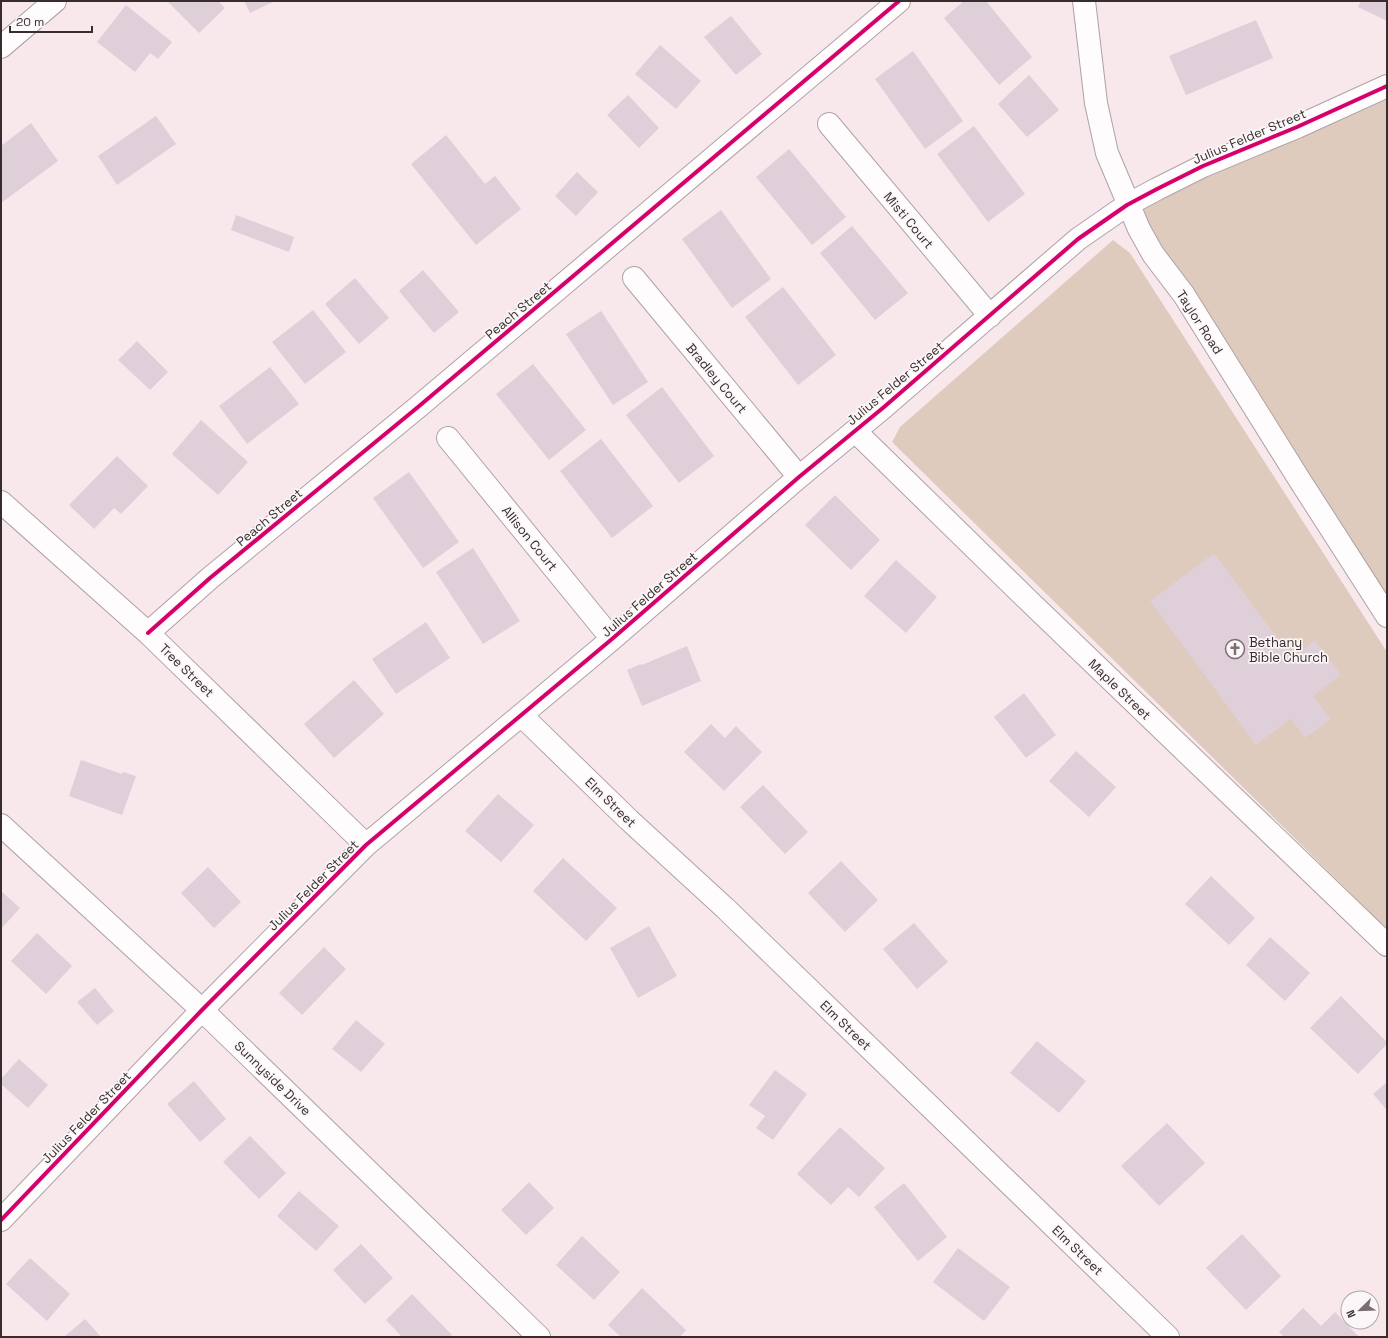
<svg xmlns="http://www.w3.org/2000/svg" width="1388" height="1338" viewBox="0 0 1388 1338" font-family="'Space Grotesk',sans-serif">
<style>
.green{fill:#dfcabe}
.building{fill:#decfd8}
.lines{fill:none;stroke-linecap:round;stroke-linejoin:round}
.minor-casing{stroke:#ada2a4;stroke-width:24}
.minor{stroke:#fefcfc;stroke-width:22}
.cycleway-casing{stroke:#fbf6f7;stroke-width:6}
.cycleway{stroke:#d6006c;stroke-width:4}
.labels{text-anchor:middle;stroke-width:3.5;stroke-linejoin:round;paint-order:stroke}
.street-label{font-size:13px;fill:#372d2f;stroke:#fbf6f7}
.poi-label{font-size:13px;fill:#372d2f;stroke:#fbf6f7;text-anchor:start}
</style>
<rect width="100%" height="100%" fill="#f8e8ec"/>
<path class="green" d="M1387,87V616L1127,205Z
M1113,240L1130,253L1387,652V929L892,442L900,427Z"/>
<path class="building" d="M167,1H218L225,8L199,33Z
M244,1H275L250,13Z
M964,1H986L1032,57L999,85L944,18Z
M1361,1H1387V21L1358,7Z
M126,5L172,42L158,59L150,53L135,72L97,42Z
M731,16L762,54L736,75L704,37Z
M1256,20L1273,58L1186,95L1169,56Z
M660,45L701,81L676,109L635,74Z
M913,51L963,121L925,149L875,79Z
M1029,75L1059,110L1027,137L998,104Z
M628,95L659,128L639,148L607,115Z
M156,116L176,144L117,185L98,156Z
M31,123L58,161L1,203V146Z
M974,126L1025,194L988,222L937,154Z
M446,135L485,184L495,176L521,209L476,245L411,164Z
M789,149L846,217L812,245L756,177Z
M577,172L598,192L576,216L555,196Z
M721,210L771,279L732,308L682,239Z
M236,215L294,237L289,252L231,230Z
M852,226L908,293L875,320L820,253Z
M423,270L459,312L434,333L399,291Z
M355,278L389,318L359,344L325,304Z
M783,287L836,355L798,385L745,317Z
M313,310L346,352L305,384L272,342Z
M601,311L648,382L613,405L566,334Z
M137,341L168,372L150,390L118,360Z
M533,364L586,430L549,460L496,394Z
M270,367L299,404L247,444L219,406Z
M662,387L714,456L679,483L626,415Z
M201,420L248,462L218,495L172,454Z
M601,439L653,506L612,538L560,471Z
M117,456L148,486L121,514L114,508L94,529L69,505Z
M409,472L459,542L423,568L373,498Z
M835,495L880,540L851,570L805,525Z
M473,548L520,621L483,644L436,572Z
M1214,553L1292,658L1315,640L1341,675L1313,696L1331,719L1305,738L1291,719L1256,745L1150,601Z
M896,560L937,597L906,633L864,596Z
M426,622L450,658L396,694L372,659Z
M687,646L701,681L642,706L627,670L641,664L642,665Z
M354,680L384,714L334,758L304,724Z
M1024,693L1056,735L1026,758L994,717Z
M711,724L725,738L736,726L762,752L724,791L684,752Z
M1076,751L1116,787L1089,817L1049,781Z
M81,760L122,774L123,772L136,776L122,815L69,796Z
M763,785L808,832L785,854L740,807Z
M498,794L534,825L501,862L465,831Z
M563,858L617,908L586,941L533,891Z
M841,861L878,900L845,932L808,893Z
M208,867L241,902L214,928L181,893Z
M1211,876L1255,918L1229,945L1185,904Z
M1,891L20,908L1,929Z
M914,923L948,962L917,989L883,949Z
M649,926L677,976L638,998L610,948Z
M37,933L72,966L46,994L11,961Z
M1270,937L1310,973L1285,1001L1246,965Z
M324,947L346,969L302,1015L279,993Z
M95,988L114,1011L97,1025L77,1002Z
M1341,996L1387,1042V1044L1358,1074L1310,1028Z
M356,1020L385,1044L361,1072L332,1049Z
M1037,1041L1086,1081L1059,1113L1010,1073Z
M19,1059L48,1085L28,1108L1,1084V1079Z
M775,1070L807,1094L773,1140L756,1128L765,1116L749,1105Z
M194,1081L226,1119L200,1142L167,1104Z
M1387,1082V1110L1373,1094Z
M1167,1123L1205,1163L1159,1206L1121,1166Z
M840,1127L885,1168L859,1197L848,1187L831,1205L797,1174Z
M250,1136L286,1173L259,1199L223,1162Z
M529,1182L554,1208L526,1235L501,1210Z
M904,1183L947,1237L918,1261L874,1207Z
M299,1191L339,1226L316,1251L277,1216Z
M1242,1234L1281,1276L1246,1310L1206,1268Z
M582,1236L620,1272L594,1300L556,1265Z
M361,1244L393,1278L365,1304L333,1270Z
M958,1248L1010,1287L984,1321L933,1282Z
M30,1258L70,1294L47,1321L6,1284Z
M642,1288L686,1330L680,1337H621L608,1325Z
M412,1294L452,1335L449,1337H402L386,1320Z
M1303,1308L1321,1326L1335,1312L1359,1337H1284L1279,1332Z
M85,1319L101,1337H64Z"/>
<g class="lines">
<defs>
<path id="minor" d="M1084,1L1096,103L1107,153L1139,229L1153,254L1184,295L1299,479L1387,616
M1,47L55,1
M829,124L990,316
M634,278L799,477
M855,431L1030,602L1387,945
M448,438L612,639
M1,502L148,633L366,845
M148,633L210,578L418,407L899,1
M521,715L629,820L725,908L1168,1337
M1,825L202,1010L539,1337
M1,1220L202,1010L366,845L612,639L799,477L884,407L1078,239L1127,205L1157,189L1203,166L1297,127L1387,86"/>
</defs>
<use href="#minor" class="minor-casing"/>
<use href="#minor" class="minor"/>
<defs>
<path id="cycleway" d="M148,633L210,578L418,407L899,1
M1,1220L202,1010L366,845L612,639L799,477L884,407L1078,239L1127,205L1157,189L1203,166L1297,127L1387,86"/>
</defs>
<use href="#cycleway" class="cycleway-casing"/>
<use href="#cycleway" class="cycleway"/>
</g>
<defs>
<symbol id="church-ring" viewBox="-11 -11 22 22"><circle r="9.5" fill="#fbf6f7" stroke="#7b6e71" stroke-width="1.5"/><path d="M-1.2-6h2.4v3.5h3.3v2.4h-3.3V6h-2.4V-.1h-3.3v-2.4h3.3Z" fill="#7b6e71"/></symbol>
</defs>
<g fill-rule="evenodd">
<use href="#church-ring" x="1224" y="638" width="22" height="22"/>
</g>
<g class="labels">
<g class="street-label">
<text transform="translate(1249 136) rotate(-23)" y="5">Julius Felder Street</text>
<text transform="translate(909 220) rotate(50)" y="5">Misti Court</text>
<text transform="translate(518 310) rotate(-40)" y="5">Peach Street</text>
<text transform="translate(1200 322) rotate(57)" y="5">Taylor Road</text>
<text transform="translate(717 378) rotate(50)" y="5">Bradley Court</text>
<text transform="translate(895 383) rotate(-40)" y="5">Julius Felder Street</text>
<text transform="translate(269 517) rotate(-40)" y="5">Peach Street</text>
<text transform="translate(530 538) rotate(51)" y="5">Allison Court</text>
<text transform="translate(649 594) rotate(-41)" y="5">Julius Felder Street</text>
<text transform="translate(187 670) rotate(44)" y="5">Tree Street</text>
<text transform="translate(1120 689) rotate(44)" y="5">Maple Street</text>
<text transform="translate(611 802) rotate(44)" y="5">Elm Street</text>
<text transform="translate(313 885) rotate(-45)" y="5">Julius Felder Street</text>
<text transform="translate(846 1025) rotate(44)" y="5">Elm Street</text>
<text transform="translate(273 1078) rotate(44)" y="5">Sunnyside Drive</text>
<text transform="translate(86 1117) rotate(-46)" y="5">Julius Felder Street</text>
<text transform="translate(1078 1250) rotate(44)" y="5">Elm Street</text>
</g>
<g class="poi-label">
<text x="1249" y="647">Bethany<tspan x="1249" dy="15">Bible Church</tspan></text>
</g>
</g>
<rect width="1388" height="1338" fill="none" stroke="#372d2f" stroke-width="4"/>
<g transform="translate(1360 1310) rotate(247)"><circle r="19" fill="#fbf6f7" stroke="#ada6a7"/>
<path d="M0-3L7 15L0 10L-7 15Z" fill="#7b6e71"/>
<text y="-6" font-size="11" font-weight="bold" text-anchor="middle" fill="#372d2f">N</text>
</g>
<path d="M10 26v6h82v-6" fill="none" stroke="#372d2f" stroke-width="2"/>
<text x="16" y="26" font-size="12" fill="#372d2f" stroke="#fbf6f7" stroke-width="3" paint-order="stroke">20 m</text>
</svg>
